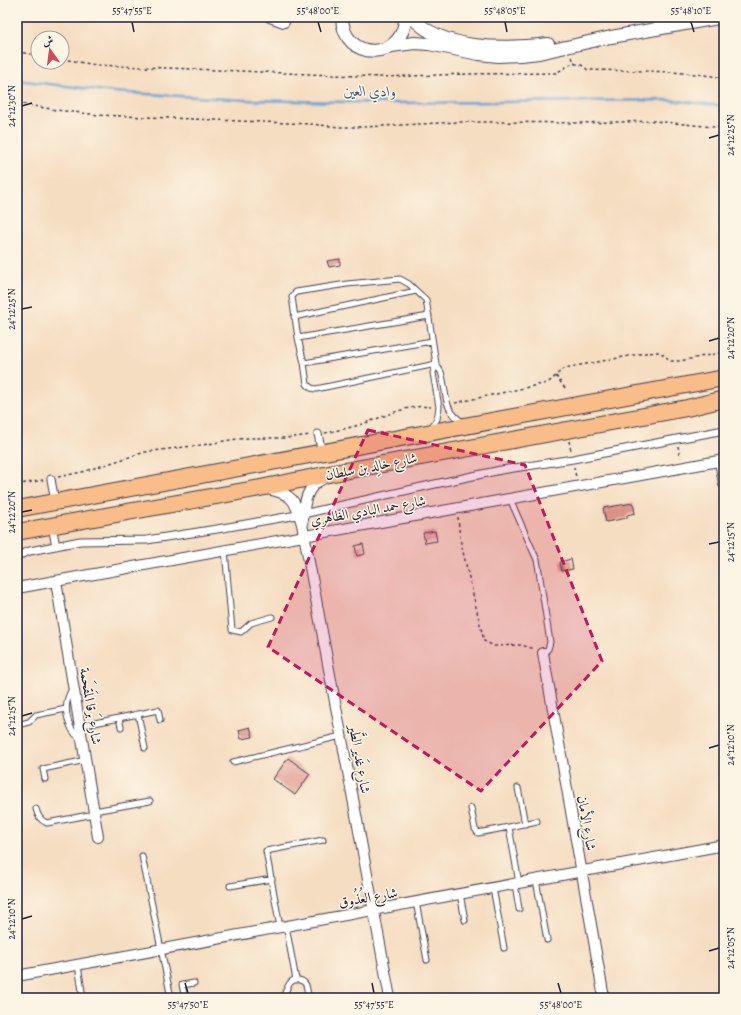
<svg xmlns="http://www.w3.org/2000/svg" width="741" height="1015" viewBox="0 0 741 1015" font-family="Alegreya,Amiri,serif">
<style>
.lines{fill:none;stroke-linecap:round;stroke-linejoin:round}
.stream{stroke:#629ed3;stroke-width:2.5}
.building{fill:#dd9186}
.service-casing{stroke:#423e4f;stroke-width:7}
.pedestrian-casing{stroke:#423e4f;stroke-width:9}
.minor-casing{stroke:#423e4f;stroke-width:12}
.tertiary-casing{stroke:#423e4f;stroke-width:14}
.primary-casing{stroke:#423e4f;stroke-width:18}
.path{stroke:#423e4f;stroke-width:1.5;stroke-dasharray:3 3;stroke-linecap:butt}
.service{stroke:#fff;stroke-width:5}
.pedestrian{stroke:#fff;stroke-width:7}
.minor{stroke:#fff;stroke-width:10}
.tertiary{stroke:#fff;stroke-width:12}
.primary{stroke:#f8bd88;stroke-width:16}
.marked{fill:#c2185b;fill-opacity:0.2;stroke:#c2185b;stroke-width:3;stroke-dasharray:8 5;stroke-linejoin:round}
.ticks{fill:none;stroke:#22223b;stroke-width:1.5}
.labels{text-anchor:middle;stroke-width:3;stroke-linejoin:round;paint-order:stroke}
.street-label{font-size:14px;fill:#22223b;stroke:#fcf5e5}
.water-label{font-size:15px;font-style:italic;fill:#3c5478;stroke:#fcf5e5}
.neatline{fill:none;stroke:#22223b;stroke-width:1.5}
.ticks-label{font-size:10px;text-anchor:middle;fill:#22223b}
</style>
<rect width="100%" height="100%" fill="#fcf5e5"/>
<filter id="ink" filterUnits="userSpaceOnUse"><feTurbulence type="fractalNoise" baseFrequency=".025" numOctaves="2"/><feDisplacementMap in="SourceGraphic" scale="8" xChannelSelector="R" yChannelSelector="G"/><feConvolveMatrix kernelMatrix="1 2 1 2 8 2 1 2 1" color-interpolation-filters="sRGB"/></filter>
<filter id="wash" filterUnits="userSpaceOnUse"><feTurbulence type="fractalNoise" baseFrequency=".012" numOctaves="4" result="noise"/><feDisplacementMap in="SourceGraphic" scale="16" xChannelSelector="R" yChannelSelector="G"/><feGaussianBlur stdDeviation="0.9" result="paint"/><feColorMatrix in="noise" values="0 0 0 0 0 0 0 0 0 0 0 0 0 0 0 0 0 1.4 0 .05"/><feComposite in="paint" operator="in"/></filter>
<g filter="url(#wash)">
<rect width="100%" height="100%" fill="#f5ddc1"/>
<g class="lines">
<path class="stream" d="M17,80L114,92L246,100L396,103L669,100L724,106"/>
</g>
<g id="blocks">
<path class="building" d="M340,259V265L329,267L327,261Z
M633,503L635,513L627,515V518L606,522L603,508Z
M435,531L437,541L425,543L423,533Z
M363,544L365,554L357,556L355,546Z
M571,559L573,569L562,571L560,562Z
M250,727L253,737L241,739L239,730Z
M288,758L310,774L295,795L273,779Z"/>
</g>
</g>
<g filter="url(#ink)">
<use href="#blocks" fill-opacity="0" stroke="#423e4f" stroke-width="1"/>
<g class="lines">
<defs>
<path id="service" d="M400,279L409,284L426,300L429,318L436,364L316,389L311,388L307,384L304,363L298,338L292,297L296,292L347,284Z
M294,317L416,291
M298,338L429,316
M304,363L432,341
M431,428L437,419L439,407L433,373L436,364C437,367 440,370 441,372C448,393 441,409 464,423
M510,499L537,560L538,565L550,642L548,649L543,653
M225,550L232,630L241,632L251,623L272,617
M72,689C62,705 66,727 80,739
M138,714L145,748
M119,718L121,727
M17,725L29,722L36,715L66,709
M80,726L158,710L160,720
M233,762L341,736
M45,779L43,769L86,760
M518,788L525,824
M471,808L475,829L478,833L509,827
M36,809C38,816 40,820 47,823L94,814
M94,811L150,801
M142,856L171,998
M536,880L547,940
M519,883L509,827L537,821
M515,884L519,909
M230,886L272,879
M493,888L504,948
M460,894L465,920
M416,902L427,960
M286,926L296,980
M280,927L266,851L323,840
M78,965L83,998
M185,998L182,985L194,983
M283,998C285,993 287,987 290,983C294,978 303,979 306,985C307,989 308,994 308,998"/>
<path id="pedestrian" d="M318,434L322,453
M51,479L55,502
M52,526L56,546
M17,556L30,551L80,541L147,540L217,529L303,514L435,484L501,470L573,459L724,430"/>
<path id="minor" d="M270,17L284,22
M720,461L724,484
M268,489C293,494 295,500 302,524L390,998
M303,520C304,507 305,492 316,483C318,481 322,480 324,478
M56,581L98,837
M17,588L724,460
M543,653L604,998
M17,976L724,845"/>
<path id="tertiary" d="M342,17C343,63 405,61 405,17
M412,17C441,51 507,49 548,44
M391,46L415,43L429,44L479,54L498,56L521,55L539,53L611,37L724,17"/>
<path id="primary" d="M17,509L724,378
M17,532L260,488L334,473L687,408L724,399"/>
</defs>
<use href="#service" class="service-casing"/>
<use href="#pedestrian" class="pedestrian-casing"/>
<use href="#minor" class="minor-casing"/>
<use href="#tertiary" class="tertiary-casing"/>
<use href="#primary" class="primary-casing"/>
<path class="path" d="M17,52L38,55
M572,57L575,64
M62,59L96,65L381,77L467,74L556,73L571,64H580L588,70C633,71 679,70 724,78
M17,103L56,110L99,115L310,124L340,127H363L458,122H496L580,123L654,121L724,128
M556,376L565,388
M455,403L547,383C555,378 557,373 565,368L645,353L660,352L671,361H680L724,352
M325,433C339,430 354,427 368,422C388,415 409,404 431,407
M569,441L571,451
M678,446L680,458
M574,467L576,477
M58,477L82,472L145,452L209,444L230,440L248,438H286L311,435
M17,484L27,483L43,480
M458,517L460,539L484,641L494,646L521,645L535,649"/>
<use href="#service" class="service"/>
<use href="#pedestrian" class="pedestrian"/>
<use href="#minor" class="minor"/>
<use href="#tertiary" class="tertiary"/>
<use href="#primary" class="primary"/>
</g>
</g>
<path class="marked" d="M368,430L525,465L602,661L481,791L268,647Z"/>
<path class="ticks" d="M132,22L134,32M318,22L321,32M505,22L507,32M691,22L694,32M22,106L32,103M709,138L719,135M22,309L32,307M709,341L719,338M22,512L32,510M709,544L719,542M22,716L32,713M709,748L719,745M22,919L32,916M709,951L719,948M185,983L188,993M372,983L374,993M558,983L561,993"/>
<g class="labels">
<g class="street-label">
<text transform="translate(371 466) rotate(-11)" y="5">شارع خالِد بن سلطان</text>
<text transform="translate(368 510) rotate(-10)" y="5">شارع حمد البادي الظاهري</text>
<text transform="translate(91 706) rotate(81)" y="5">شارع بَرقا المَقحَمة</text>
<text transform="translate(360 759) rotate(80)" y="5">شارع غَدِير الطَّير</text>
<text transform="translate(587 823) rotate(80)" y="5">شارع الأمان</text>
<text transform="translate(368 897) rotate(-10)" y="5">شارع العُذُوق</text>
</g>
<g class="water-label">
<text transform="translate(370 91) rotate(1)" y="5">وادي العين</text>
</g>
</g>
<rect width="741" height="1015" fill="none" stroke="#fcf5e5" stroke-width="44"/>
<g transform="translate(50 50) rotate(346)"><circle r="19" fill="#fcf5e5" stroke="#a5a1a1"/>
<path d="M0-3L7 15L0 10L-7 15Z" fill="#d1495b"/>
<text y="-6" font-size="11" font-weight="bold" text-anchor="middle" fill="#22223b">ش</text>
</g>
<rect x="22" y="22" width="697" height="971" class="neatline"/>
<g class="ticks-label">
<text x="132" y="14">55°47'55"E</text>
<text x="318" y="14">55°48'00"E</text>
<text x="505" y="14">55°48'05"E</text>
<text x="691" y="14">55°48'10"E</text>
<text transform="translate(11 106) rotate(-90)" y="4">24°12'30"N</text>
<text transform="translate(730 135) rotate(-90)" y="4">24°12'25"N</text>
<text transform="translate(11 309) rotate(-90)" y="4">24°12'25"N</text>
<text transform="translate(730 338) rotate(-90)" y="4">24°12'20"N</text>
<text transform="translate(11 512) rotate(-90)" y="4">24°12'20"N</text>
<text transform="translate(730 542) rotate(-90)" y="4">24°12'15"N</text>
<text transform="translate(11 716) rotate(-90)" y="4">24°12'15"N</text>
<text transform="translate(730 745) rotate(-90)" y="4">24°12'10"N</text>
<text transform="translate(11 919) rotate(-90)" y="4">24°12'10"N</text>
<text transform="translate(730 948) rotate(-90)" y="4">24°12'05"N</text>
<text x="188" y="1008">55°47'50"E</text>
<text x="374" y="1008">55°47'55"E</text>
<text x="561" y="1008">55°48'00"E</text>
</g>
</svg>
